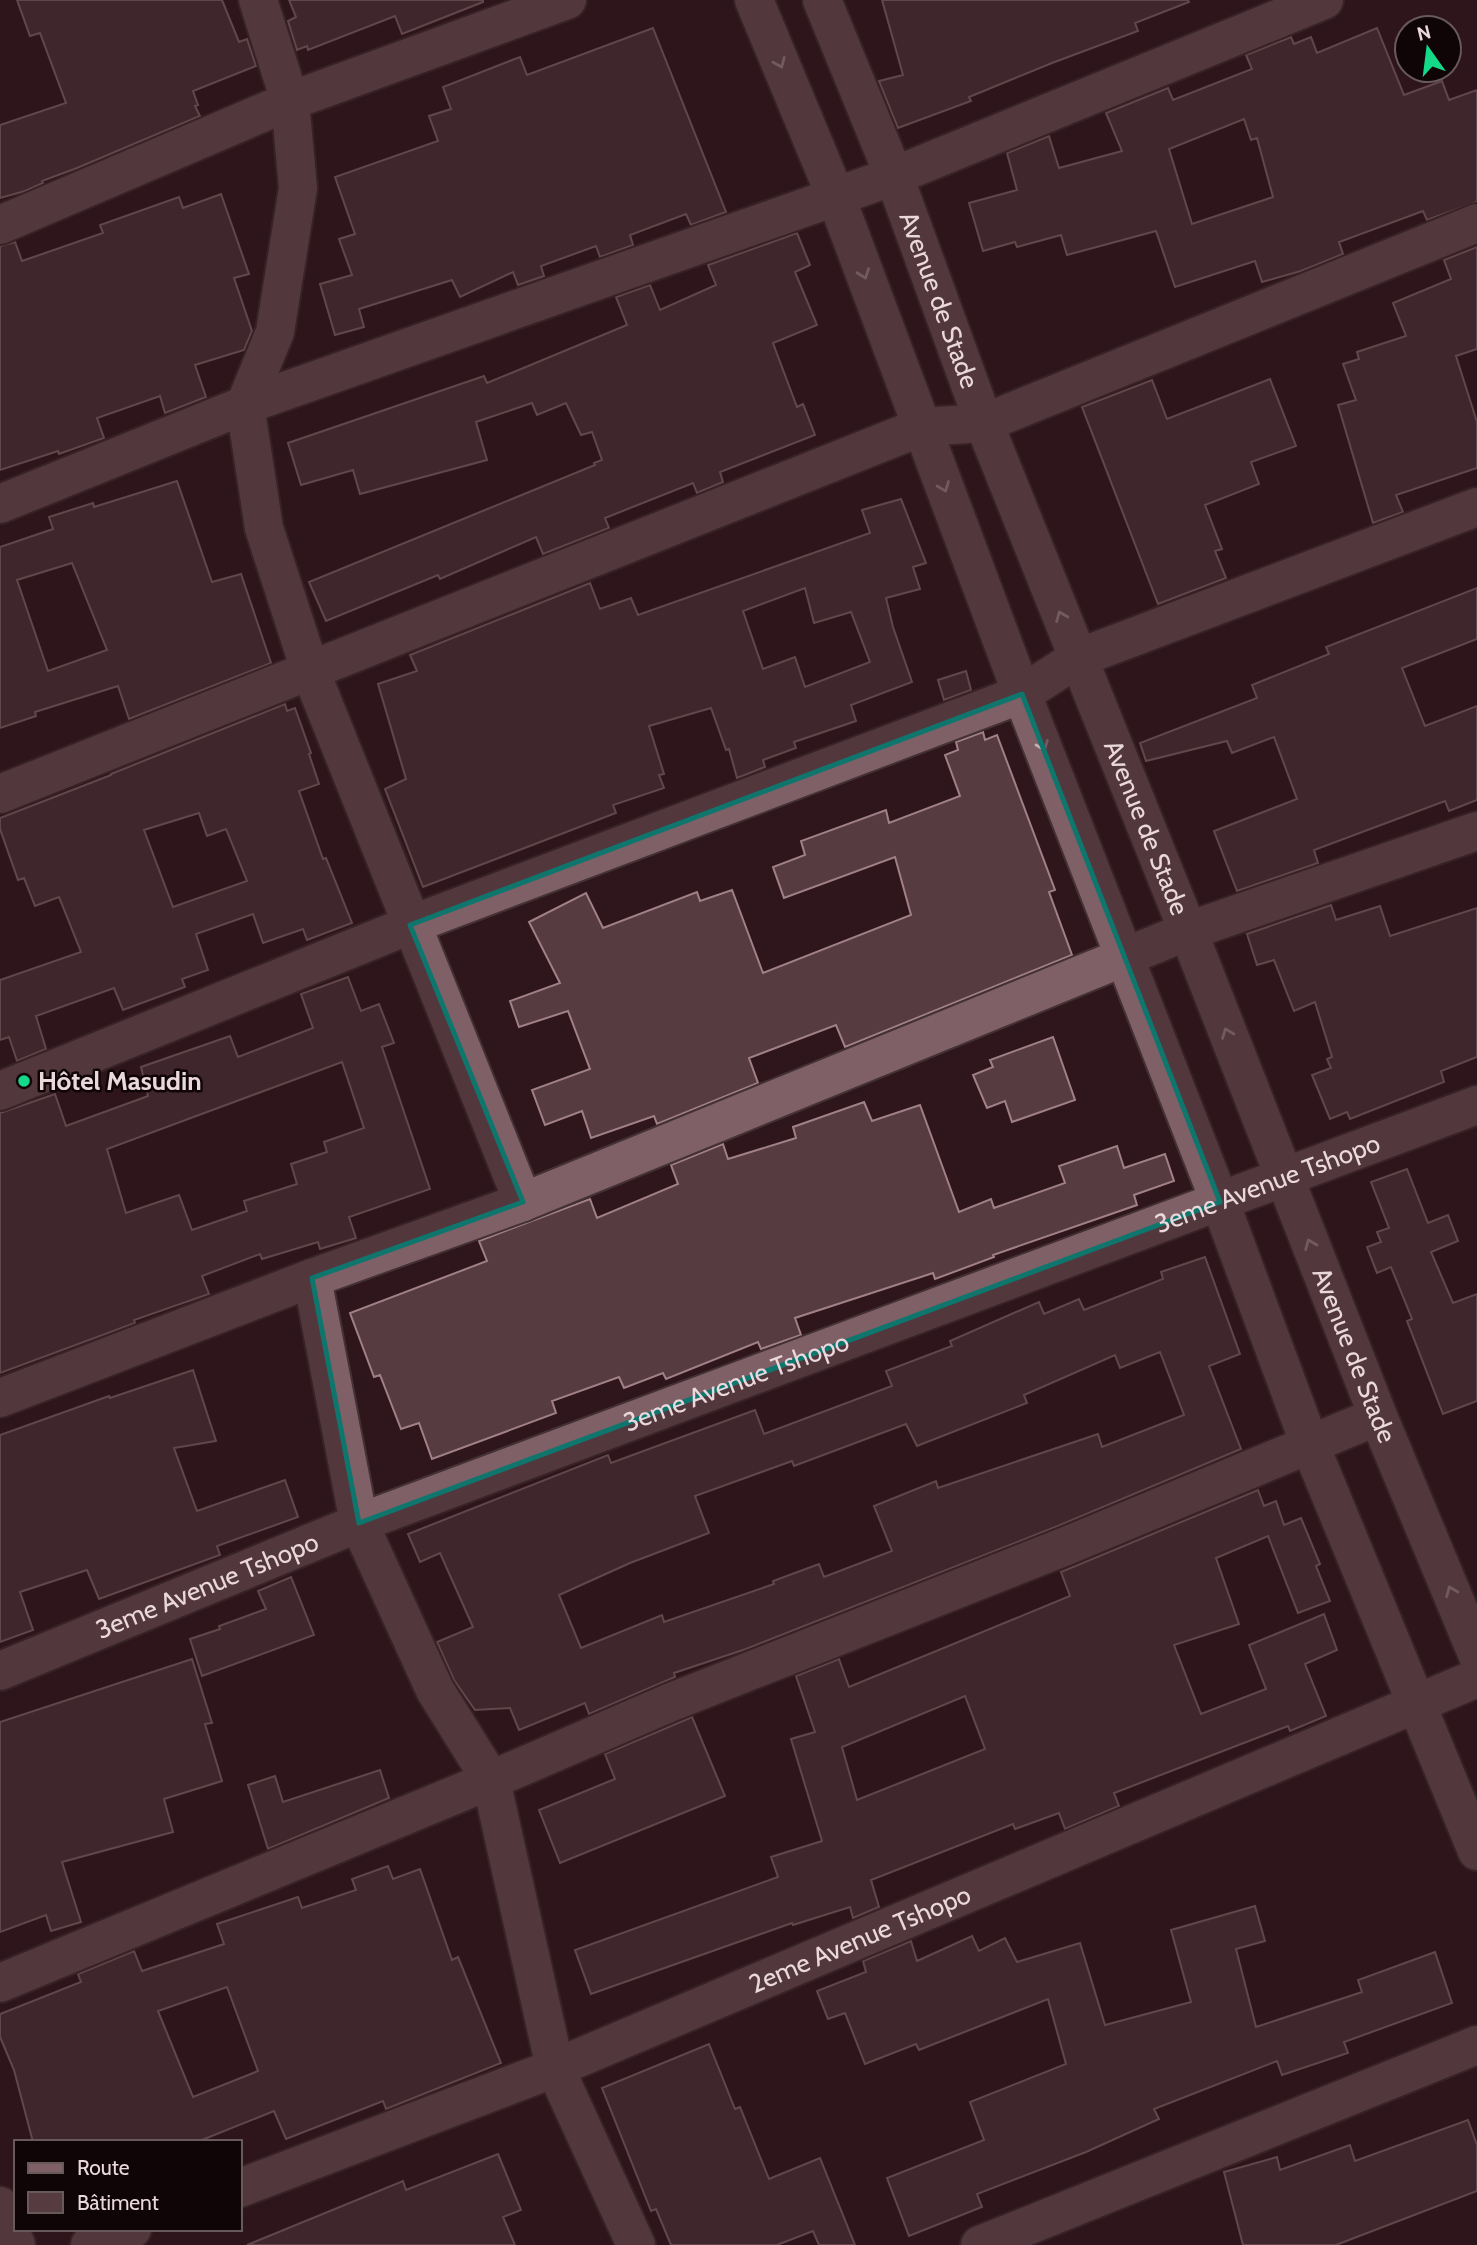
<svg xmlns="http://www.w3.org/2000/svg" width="1477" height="2245" viewBox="0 0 1477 2245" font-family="Cabin,sans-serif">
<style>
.building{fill:#563b41;stroke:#a18087;stroke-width:2;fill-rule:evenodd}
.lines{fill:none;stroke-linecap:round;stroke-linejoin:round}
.minor-casing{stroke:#443135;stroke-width:42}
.tertiary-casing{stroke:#443135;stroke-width:42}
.minor{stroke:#7e6066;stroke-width:38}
.tertiary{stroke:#7e6066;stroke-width:38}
.oneway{stroke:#c4aeb3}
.marked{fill:none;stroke:#0f766e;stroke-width:5;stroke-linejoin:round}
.poi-dot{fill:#14d989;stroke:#0f0507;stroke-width:2.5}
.labels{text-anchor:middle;stroke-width:5;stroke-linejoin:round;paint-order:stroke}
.street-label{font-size:26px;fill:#ead8dc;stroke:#0f0507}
.poi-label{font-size:26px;font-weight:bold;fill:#ead8dc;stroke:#0f0507;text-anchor:start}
</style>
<rect width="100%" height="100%" fill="#2e161c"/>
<path class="building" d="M17,0H222L239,42L247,39L256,66L193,91L198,105L195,106L200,116L77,168L42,181L43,183L25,191L0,198V125L66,103L40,33L30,36Z
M289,0H483V2L402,34L395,16L308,50L307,46L297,50L288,21L296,17Z
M882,0H1188L1189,2L1135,23L1138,31L1052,63L969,97L971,101L898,128L879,81L903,75Z
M653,28L726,212L691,225L686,214L630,235L633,245L600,257L596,246L541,266L544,276L518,285L513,272L460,297L452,280L359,309L364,327L335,335L320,284L352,275L339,239L355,234L335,177L438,141L429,116L451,109L443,87L520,57L527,75Z
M1377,28L1404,95L1442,81L1449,100L1477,90V202L1427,220L1423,211L1339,242L1343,254L1301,271L1262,282L1255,261L1175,287L1156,231L1067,255L1061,235L1017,247L1015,242L983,251L969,203L1017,190L1007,153L1049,136L1059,168L1122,151L1106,113L1168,88L1173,100L1252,69L1246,55L1291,37L1294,44L1311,37L1317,53ZM1244,119L1251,140L1257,138L1273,197L1192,224L1169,149Z
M221,194L249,274L234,278L252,331L244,350L195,365L206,397L165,413L160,396L97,418L104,438L59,454L58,451L0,470V246L15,242L22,261L103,233L100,225L179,197L183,208Z
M797,233L810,265L795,272L817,325L773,343L797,407L803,404L815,435L720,472L723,482L697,493L693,483L605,518L609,528L543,554L536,537L440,579L438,575L326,621L309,582L595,465L594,463L602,460L592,432L581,435L566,403L537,415L532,403L476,422L487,460L360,494L353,470L301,485L288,443L484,376L487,383L627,325L616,297L650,285L660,310L716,285L708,265Z
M1477,247V349L1456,356L1477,422V468L1396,495L1403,512L1373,523L1338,405L1356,400L1343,364L1359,359L1357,352L1406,336L1393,303L1451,279L1444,260Z
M1270,379L1296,446L1251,462L1259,484L1205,505L1222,549L1215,551L1226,578L1158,604L1082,407L1152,380L1167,419Z
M177,481L212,582L241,574L271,663L129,719L118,686L35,712L36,716L0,728V547L53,529L49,517L93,503L94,507ZM72,563L107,650L48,671L17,580Z
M901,499L926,563L913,567L920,589L886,598L893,627L912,682L851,705L856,721L794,742L796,748L763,760L765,767L737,778L729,749L726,750L711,708L649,726L664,774L659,775L664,788L613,805L616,813L423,887L385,789L406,779L378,684L417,671L410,655L590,583L600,609L631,598L638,615L870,533L862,510ZM805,588L814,623L851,612L870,662L805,687L795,657L763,669L743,611Z
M1477,588V639L1402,668L1425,726L1477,706V800L1449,811L1445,801L1314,850L1318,863L1237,891L1214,831L1297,799L1274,737L1232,753L1227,741L1146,761L1140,743L1257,698L1252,685L1329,654L1326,647Z
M966,671L971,690L944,700L938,680Z
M285,704L287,711L295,708L311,753L309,754L319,784L299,791L323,859L326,858L352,923L307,940L303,929L263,943L253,914L196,934L208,970L182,979L185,987L123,1010L114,988L36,1016L46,1049L17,1061L9,1037L0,1040V980L81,952L59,897L35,906L24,878L18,880L0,829V818L111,775V774ZM199,813L207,836L226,829L247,881L173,907L144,830Z
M983,732L985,740L997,735L1055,890L1049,892L1072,955L845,1047L836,1025L749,1058L758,1083L657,1124L654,1116L591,1138L582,1111L545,1125L532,1090L590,1069L568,1011L519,1027L510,1001L560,983L529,922L586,893L603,928L697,892L700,901L732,890L763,973L911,915L895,857L784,898L773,867L805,855L801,841L886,810L889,823L960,796L945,755L958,750L956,742Z
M1331,905L1336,920L1380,906L1390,936L1477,908V1057L1441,1071L1444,1082L1350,1119L1347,1112L1330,1119L1312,1075L1331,1068L1327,1059L1332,1057L1315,1002L1294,1011L1274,960L1257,965L1247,934Z
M348,977L361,1011L379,1004L394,1043L382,1047L430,1189L349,1217L356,1238L320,1249L318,1242L262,1259L260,1254L202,1276L209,1294L134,1320L135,1323L0,1373V1113L55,1094L66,1126L148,1096L141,1067L230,1036L238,1057L313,1028L301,994ZM342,1062L364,1128L324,1142L327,1152L291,1164L297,1184L244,1201L247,1211L192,1230L179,1195L126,1213L107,1149Z
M1053,1037L1075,1100L1012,1122L1005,1101L987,1108L973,1075L993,1067L990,1060Z
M864,1102L872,1121L920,1105L959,1212L991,1199L994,1208L1065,1183L1059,1166L1117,1146L1124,1168L1165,1154L1174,1181L1134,1195L1137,1205L993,1255L994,1257L935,1279L933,1273L795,1318L801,1335L761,1349L758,1342L666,1379L663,1373L624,1388L619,1377L552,1401L556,1413L432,1459L419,1423L401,1429L380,1375L374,1377L350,1313L487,1261L479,1241L590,1199L597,1218L678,1184L671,1165L723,1144L728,1159L796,1138L793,1127Z
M1407,1169L1428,1223L1448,1215L1458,1241L1431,1252L1453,1303L1477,1294V1401L1443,1414L1407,1321L1412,1319L1391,1267L1377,1273L1367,1247L1381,1242L1377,1232L1389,1228L1371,1182Z
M1205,1257L1240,1354L1209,1366L1241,1449L1058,1526L746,1649L674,1673L675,1677L589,1714L585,1703L519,1730L510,1708L475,1710L454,1680L437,1642L473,1627L440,1553L420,1562L408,1534L608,1455L611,1463L755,1410L764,1434L892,1386L886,1371L952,1346L950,1341L1039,1302L1044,1314L1079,1299L1084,1310L1163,1279L1161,1272ZM1160,1352L1184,1415L1102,1447L1098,1434L938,1488L936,1481L874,1506L892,1551L824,1577L819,1564L773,1581L774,1584L664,1622L662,1615L581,1648L559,1595L630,1563L709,1533L695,1496L792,1461L794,1466L906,1424L917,1446L1027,1403L1024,1395L1115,1355L1120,1368Z
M193,1370L216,1441L174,1448L197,1511L285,1480L298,1517L217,1546L220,1555L99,1599L87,1570L20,1592L33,1630L0,1642V1435L109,1396L110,1398Z
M1258,1490L1264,1506L1276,1501L1284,1525L1301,1518L1320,1564L1316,1566L1330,1601L1298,1613L1268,1536L1216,1558L1239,1624L1174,1645L1201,1714L1266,1689L1249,1645L1324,1614L1337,1650L1305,1664L1326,1716L1290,1731L1288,1726L1114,1793L1119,1806L1065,1829L1059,1813L1015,1829L1013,1824L871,1880L879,1907L853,1918L850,1907L793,1925L792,1923L591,1994L575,1950L778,1877L771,1857L822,1841L791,1739L815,1732L796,1676L839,1659L849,1687L1070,1596L1061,1572ZM965,1696L985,1749L857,1800L842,1747Z
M291,1577L314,1635L202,1676L190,1639L220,1629L219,1626L266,1609L258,1591Z
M192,1659L212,1723L205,1724L222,1781L164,1799L173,1832L62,1862L81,1922L51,1931L46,1915L0,1932V1722Z
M692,1717L725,1796L560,1863L539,1810L615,1779L605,1754Z
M380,1770L389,1798L268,1849L248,1785L275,1776L283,1802Z
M388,1866L393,1879L420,1869L452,1960L458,1957L501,2063L386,2109L383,2101L286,2139L274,2111L197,2142H33L14,2070L0,2037V2014L81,1982L78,1974L134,1951L142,1971L224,1944L217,1924L298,1897L302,1908L356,1890L352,1879ZM227,1987L258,2071L193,2097L158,2011Z
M1255,1906L1265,1941L1236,1949L1256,2027L1362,1992L1358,1980L1435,1952L1452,2003L1344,2042L1348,2053L1282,2075L1277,2061L1154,2109L1159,2119L1086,2152L977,2194L982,2207L909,2236L887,2178L984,2140L970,2102L1066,2064L1048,1999L919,2050L916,2044L865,2064L845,2013L828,2019L817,1991L866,1972L863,1961L911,1941L917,1961L972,1936L979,1951L1005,1938L1017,1962L1080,1943L1105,2025L1191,2002L1171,1930Z
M709,2044L735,2109L740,2107L769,2179L820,2158L855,2245H819L813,2231L777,2245H671L656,2209L651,2211L602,2088Z
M1468,2120L1477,2145V2191L1336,2245H1243L1224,2172L1277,2157L1280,2170L1350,2145L1355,2161Z
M498,2154L521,2210L503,2217L515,2245H247L403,2181L406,2190Z"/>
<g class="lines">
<defs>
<g id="minor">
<path d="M258,0L290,101L298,188L275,332L245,405L264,528L310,670L523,1202"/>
<path d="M0,225L290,101L567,0"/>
<path d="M0,504L245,405L894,176L1324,0"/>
<path d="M0,794L921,427L984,423L1477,223"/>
<path d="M0,1091L410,925L1022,694L1078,658L1477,507"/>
<path d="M312,1278L359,1523L435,1690L491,1780L555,2068L636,2245"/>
<path d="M0,1398L312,1278L523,1202L1188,931L1477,831"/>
<path id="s1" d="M0,1671L359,1523L1477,1105"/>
<path d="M0,1983L491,1780L669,1703L1066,1546L1378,1416"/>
<path id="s2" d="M240,2188L555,2068L1477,1678"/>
<path d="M0,2206L16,2245"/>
<path d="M90,2245L132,2229"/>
<path d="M980,2245L1477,2045"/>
</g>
<g id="tertiary">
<path d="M754,0L836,197L1022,694L1220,1202L1310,1445L1477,1851"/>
<path id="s3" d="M822,0L894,176L984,423L1188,931L1378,1416L1477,1654"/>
</g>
</defs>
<use href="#minor" class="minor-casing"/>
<use href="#tertiary" class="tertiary-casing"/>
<use href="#minor" class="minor"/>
<use href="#tertiary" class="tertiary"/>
</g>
<defs><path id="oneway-chevron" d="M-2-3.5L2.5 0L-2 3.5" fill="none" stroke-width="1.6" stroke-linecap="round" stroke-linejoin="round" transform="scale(1.75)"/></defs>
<g class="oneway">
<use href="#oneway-chevron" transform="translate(780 63) rotate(67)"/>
<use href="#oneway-chevron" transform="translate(864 274) rotate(70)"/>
<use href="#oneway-chevron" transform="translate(944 487) rotate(69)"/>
<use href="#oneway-chevron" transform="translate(1061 616) rotate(-112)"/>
<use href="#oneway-chevron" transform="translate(1043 746) rotate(68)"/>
<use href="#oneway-chevron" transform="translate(1227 1033) rotate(-111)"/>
<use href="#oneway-chevron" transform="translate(1310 1244) rotate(-112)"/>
<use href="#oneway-chevron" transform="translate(1451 1591) rotate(-112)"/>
</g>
<path d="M0 0H1477V2245H0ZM1022,694L1220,1202L359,1523L312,1278L523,1202L410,925Z" fill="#2e161c" fill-opacity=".55" fill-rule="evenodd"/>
<path class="marked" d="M1022,694L1220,1202L359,1523L312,1278L523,1202L410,925Z"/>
<circle class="poi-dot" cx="24" cy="1081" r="7"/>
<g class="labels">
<g class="street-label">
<text dy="9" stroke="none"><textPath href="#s3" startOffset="322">Avenue de Stade</textPath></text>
<text dy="9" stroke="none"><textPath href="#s3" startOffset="889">Avenue de Stade</textPath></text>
<text dy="9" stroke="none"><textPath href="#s1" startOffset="1358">3eme Avenue Tshopo</textPath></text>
<text dy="9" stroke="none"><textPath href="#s3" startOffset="1456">Avenue de Stade</textPath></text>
<text dy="9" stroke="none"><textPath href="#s1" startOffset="791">3eme Avenue Tshopo</textPath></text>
<text dy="9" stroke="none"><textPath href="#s1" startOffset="224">3eme Avenue Tshopo</textPath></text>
<text dy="9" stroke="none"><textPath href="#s2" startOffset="668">2eme Avenue Tshopo</textPath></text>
</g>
<g class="poi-label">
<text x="38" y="1090">Hôtel Masudin</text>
</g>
</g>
<rect x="14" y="2140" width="228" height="91" fill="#0f0507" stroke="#67595c" stroke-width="2"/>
<rect x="28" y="2163" width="35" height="10" fill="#7e6066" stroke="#67595c" stroke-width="2"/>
<text x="77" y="2175" font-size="21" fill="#ead8dc">Route</text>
<rect x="28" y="2192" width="35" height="21" fill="#563b41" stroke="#67595c" stroke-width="2"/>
<text x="77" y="2210" font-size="21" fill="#ead8dc">Bâtiment</text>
<g transform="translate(1428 49) rotate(346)"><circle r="33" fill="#0f0507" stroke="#67595c" stroke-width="2"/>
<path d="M0-5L12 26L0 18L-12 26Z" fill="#14d989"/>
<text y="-10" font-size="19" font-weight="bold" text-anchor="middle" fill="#ead8dc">N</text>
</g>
</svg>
